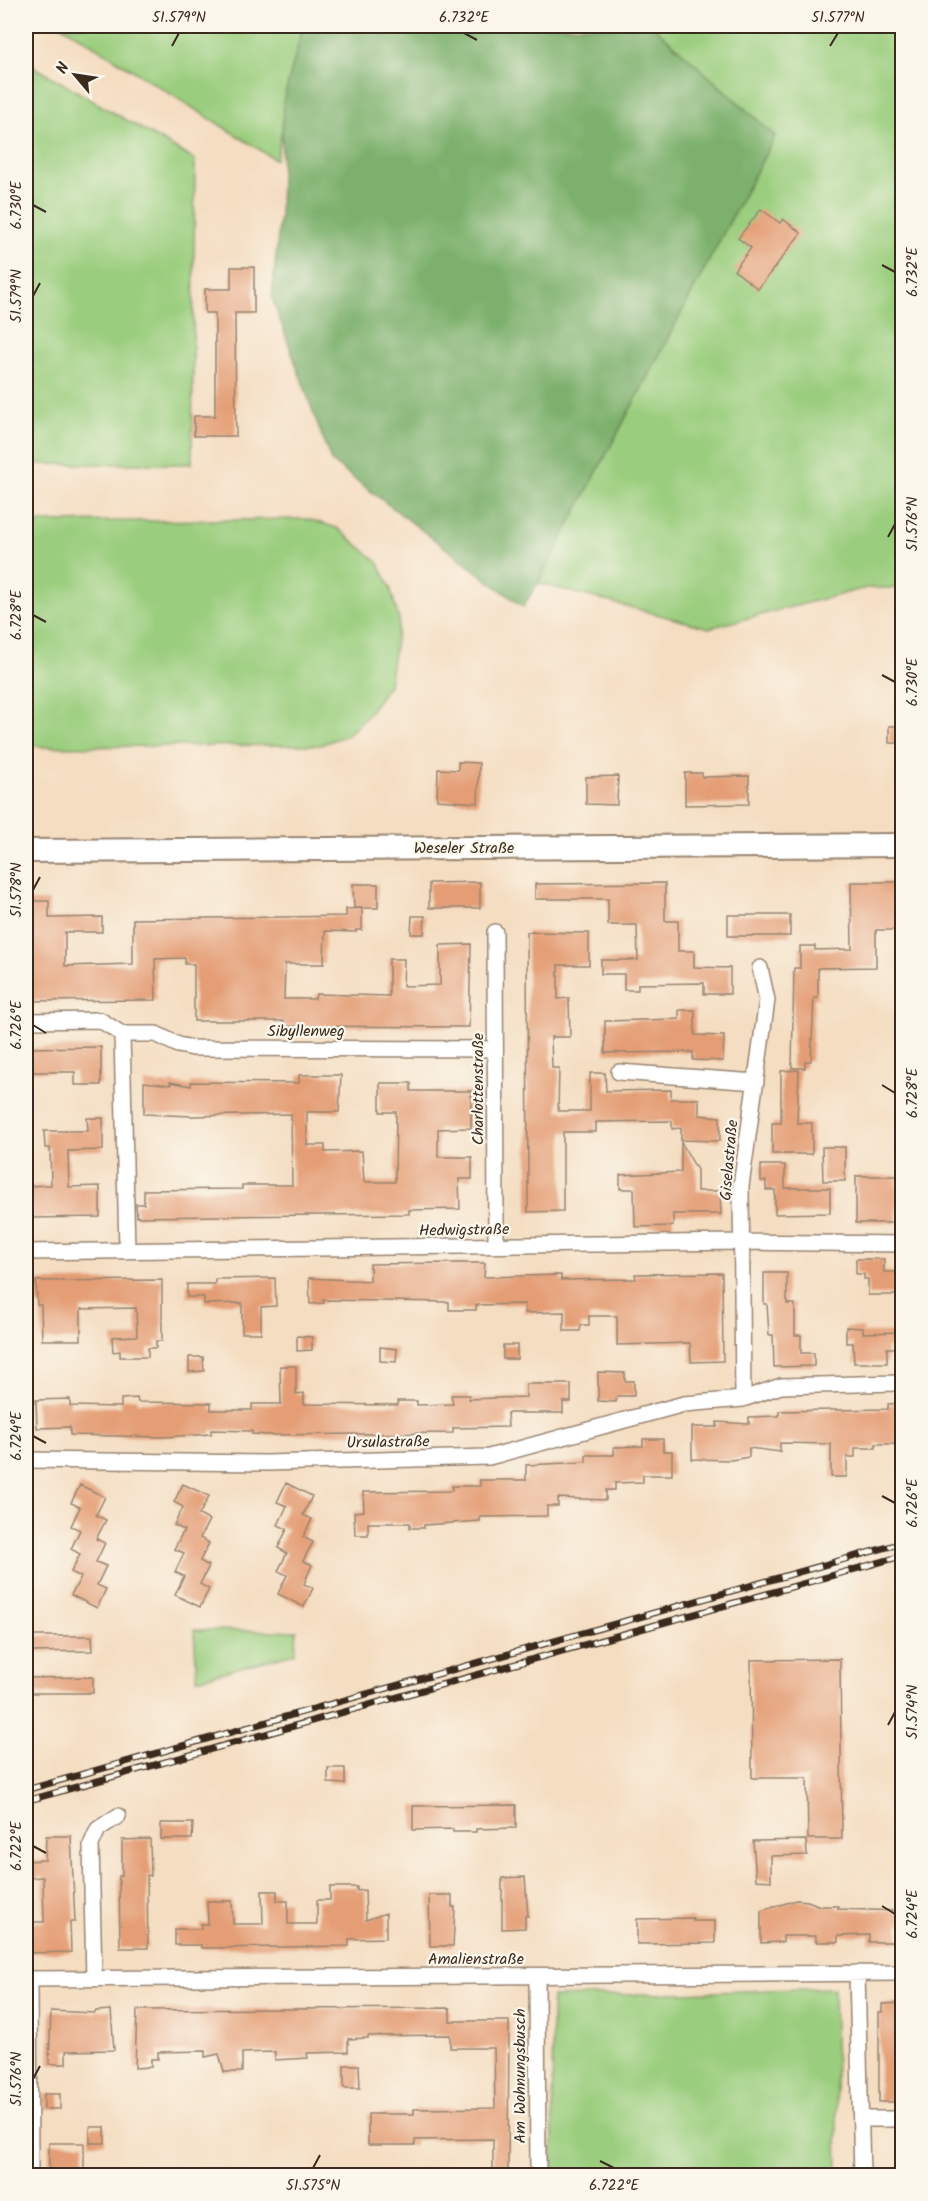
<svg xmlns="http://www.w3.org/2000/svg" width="928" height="2201" viewBox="0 0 928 2201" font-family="Kalam,sans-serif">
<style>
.green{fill:#9acd7d;stroke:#6a7c4e;stroke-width:1.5}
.forest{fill:#7bb06c;stroke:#5b6d45;stroke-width:1.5}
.building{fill:#e49d74}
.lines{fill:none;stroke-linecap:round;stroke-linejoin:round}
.street-casing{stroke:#988470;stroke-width:18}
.primary-casing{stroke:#988470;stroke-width:26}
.street{stroke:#fff;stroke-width:15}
.primary{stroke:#fff;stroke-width:22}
.rail-casing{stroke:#3b2a1e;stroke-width:7}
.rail{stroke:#fbf7ec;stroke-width:4.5;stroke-dasharray:14;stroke-linecap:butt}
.ticks{fill:none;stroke:#3b2a1e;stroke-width:2}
.labels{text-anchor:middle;stroke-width:4.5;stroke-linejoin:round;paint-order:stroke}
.street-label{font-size:16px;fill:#3b2a1e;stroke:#fbf7ec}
.neatline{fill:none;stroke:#3b2a1e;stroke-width:2}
.ticks-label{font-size:15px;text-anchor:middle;fill:#3b2a1e}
</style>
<rect width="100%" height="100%" fill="#fbf7ec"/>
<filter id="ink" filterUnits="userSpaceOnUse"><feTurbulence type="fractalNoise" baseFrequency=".0167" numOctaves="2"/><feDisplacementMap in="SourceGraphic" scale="12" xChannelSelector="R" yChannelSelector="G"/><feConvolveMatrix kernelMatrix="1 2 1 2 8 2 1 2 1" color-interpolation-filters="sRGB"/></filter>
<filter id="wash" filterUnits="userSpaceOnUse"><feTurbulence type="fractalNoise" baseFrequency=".008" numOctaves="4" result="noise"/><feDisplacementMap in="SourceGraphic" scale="24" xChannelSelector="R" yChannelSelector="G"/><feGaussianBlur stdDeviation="1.35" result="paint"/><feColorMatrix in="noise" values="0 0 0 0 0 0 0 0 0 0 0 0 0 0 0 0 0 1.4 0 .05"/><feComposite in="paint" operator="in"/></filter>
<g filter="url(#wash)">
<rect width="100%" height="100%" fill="#f4ddc1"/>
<path class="green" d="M62,26H302L276,160Z
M653,26H902V588H866L709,628L538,583L775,136Z
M26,62L195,160L192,464H26Z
M308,519L337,528L378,562L390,587L399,620L389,685L365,718L347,735L320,745L40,747L26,743V528L41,522Z
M194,1630L297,1631L295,1653L197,1679Z
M834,1988L838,2175H553L552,1997Z"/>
<path class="forest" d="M303,26H653L775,136L538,583L523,607L331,461L272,298L280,214L283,102Z"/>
<g id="blocks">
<path class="building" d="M761,209L780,223L783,219L801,233L758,289L734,270L751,248L738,238Z
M231,267H254V313H235L236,436H194V416H215V313H205V289H231Z
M889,726H903V743H889Z
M458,762L479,763L478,803L437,800L438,769L458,770Z
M685,773H702V777L749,776V804L685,805Z
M618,776L617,805L586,804V777Z
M480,882V908H429V883Z
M851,882H900L901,930H876V967L818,968V998H814L811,1061H805V1068H792L794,968H800V946H815V950L852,949Z
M665,883V921H678V951H694V967L730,968V994H704V983L638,984V990H624V974H601V960H638L637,925H608V899H535V884Z
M353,884H378V908H354Z
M26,901H49V918L102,917V932H65V966L133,964V919L346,916V909L362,908V930H356V932L325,931L324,964H285L284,999H315L316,994L389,996V959H404L403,986L440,985V945L471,944L469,1027L284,1026V1021H194V964H185V958L155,959L156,1000L26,1001Z
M728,915H790V936H728Z
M412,916H425L424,934H411Z
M527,932L589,933V965H558V999L569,998L570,1037H551L552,1068H559L558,1111H590V1073H605L606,1091L671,1090V1099H699V1115L720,1117V1141L681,1140V1128L672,1129V1121L596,1122V1132H563V1211L528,1212Z
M679,1010H695V1035L724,1036L723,1061L693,1060V1052L605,1053V1021L679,1019Z
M101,1047V1085H75V1072H26V1048Z
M799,1070L797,1123H812V1154H772V1123H781V1071Z
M299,1075H341L339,1112H307V1145H325V1152L362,1151L364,1182H395L396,1112H380V1083H411V1091H471V1128L438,1129V1157H472V1179H459L460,1209L409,1210V1214L137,1217L136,1204H144V1190L242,1189V1185H292L291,1114L192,1116L144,1114V1082L171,1085L170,1082L191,1086V1082L299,1083Z
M87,1118H103V1150L68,1151L69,1187L100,1186V1217L29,1218V1186L51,1185L50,1148H45L44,1131H88Z
M681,1142L697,1170V1191H720L721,1214H673V1226L635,1227L634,1189H620V1175L681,1172Z
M822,1147H845V1181H823Z
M761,1165H785V1188H830V1213L775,1214V1190H766V1181H761Z
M856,1176H897V1223H856Z
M856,1259H884V1272H903V1295H868V1279H864V1274H856Z
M452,1263H485L484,1277L561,1275V1280L636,1279L635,1274L722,1273L723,1361L691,1362L690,1343L617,1345V1316H589V1325H581L580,1331H564V1312L525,1313V1304L476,1305V1310H449V1302L323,1300L324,1303L310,1304L309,1278L370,1281V1264Z
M764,1273H787V1304H795V1335H801V1353H814V1366L774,1367L773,1335H769L767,1304H764Z
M275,1278L276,1306L261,1307V1333H242V1303L204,1304V1297H187V1284H215V1279Z
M162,1280V1341H156V1348H148V1357H120V1351L113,1352L112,1337L137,1336L136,1308L81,1309V1340H42L41,1305H37L36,1281Z
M846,1327L863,1328V1333L903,1332V1348H887V1363H854L853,1343H846Z
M297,1336L312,1337V1350L297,1351Z
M503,1345H517V1359H503Z
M380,1347L397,1349L396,1362L380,1361Z
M189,1357H203L204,1371L189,1372Z
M280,1366H296V1394L304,1393V1404L398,1405V1401H417V1405L453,1404L451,1395H469V1399L526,1397V1384H571V1402H563V1413H507L508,1427L453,1428V1433L268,1435L252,1434V1431L211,1430V1434L164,1437L70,1435V1427L37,1428L36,1400L70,1399V1406L121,1407V1399L137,1398L138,1402L211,1403V1410H252V1404H281Z
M598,1372L625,1373V1381H634V1396H617L616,1402L598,1401Z
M903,1403V1444H876V1448H855V1457H847V1477H831V1444L780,1443V1452L749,1448V1457L731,1460L692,1459V1427H717V1422L749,1424V1417L779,1416V1411L888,1409V1404Z
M643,1439H663V1451H672V1475H643V1482L615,1483V1490H606V1500L558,1498V1506H547V1516L480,1517V1521L424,1525V1528H410V1523H368V1535H355L354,1512L364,1511L363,1492L452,1491V1486H480V1480H526V1465L586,1462V1455H614V1447L643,1446Z
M286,1483L312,1496L303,1515L312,1519L303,1537L313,1542L303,1561L312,1565L304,1584L313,1588L304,1607L278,1594L287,1575L278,1571L287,1553L278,1548L287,1529L278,1525L287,1506L277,1502Z
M183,1484L209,1496L199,1515L209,1520L200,1538L209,1543L200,1561L209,1566L200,1584L209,1589L200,1607L175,1595L184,1576L175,1572L184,1553L174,1549L184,1530L174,1525L183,1507L174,1502Z
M80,1485L105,1497L96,1515L106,1520L96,1539L105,1543L96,1562L106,1566L97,1585L106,1589L97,1608L71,1595L81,1577L71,1572L80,1554L71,1549L80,1530L71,1526L80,1507L71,1503Z
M26,1636H92L93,1651L26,1652Z
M840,1659L842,1839H808L807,1778H752L751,1660Z
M93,1677V1693H26V1678Z
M328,1768H345V1784L328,1783Z
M516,1805V1828L476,1829V1832H453V1829L413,1830V1806Z
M161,1823H193L192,1839H161Z
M46,1836H71L75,1922H70L71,1952L26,1953V1922H44L43,1877L26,1878V1861L45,1860Z
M150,1839L151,1876L147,1875L148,1948H120L119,1876H122V1840Z
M806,1840L807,1855L771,1856V1881L756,1880L753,1841Z
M525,1877L528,1916H525V1928L502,1929V1878Z
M330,1887H357V1891L365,1890L366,1920L386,1913V1938L349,1939V1946L201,1948V1945H175V1929H201V1924H208L207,1901H232L233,1924H263L262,1891H277V1901H288V1924H317V1900H330Z
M429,1895H452V1907H455L453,1946H430Z
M796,1900L808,1901L820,1906H838V1909L903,1911V1924H899V1942H869V1935L838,1936V1942H816V1936H783V1942L761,1943V1911Z
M693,1918V1921H715V1943L637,1944V1919Z
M903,2003V2102H879V2012H882V2004Z
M450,2008V2021H509L508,2175H493V2139L415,2140V2145H368V2114H414V2109L495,2108L494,2048H450V2035L368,2036V2038L348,2039V2052L307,2053L308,2058L275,2060V2052L242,2053V2072H224L219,2054L205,2057V2051L158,2052V2059H151V2067L135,2068L137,2010Z
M111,2010L114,2050L66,2051V2064H49L51,2011L95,2013L96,2011Z
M344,2065H359L360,2088H344Z
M44,2094H60V2109H44Z
M90,2127H105V2143H90Z
M49,2143H84V2174L49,2175Z"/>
</g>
</g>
<g filter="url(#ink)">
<use href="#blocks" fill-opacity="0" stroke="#988470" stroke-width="1.5"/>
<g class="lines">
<defs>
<path id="street" d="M495,932L496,1246
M26,1021L100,1020L122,1034H156L178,1045L193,1048L494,1049
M122,1034L127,1251
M619,1072L756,1082
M26,1252L741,1242L902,1244
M743,1399L741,1186L767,1000L760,968
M26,1460L267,1463L489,1457L684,1404L743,1399L781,1386L897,1383L902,1381
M857,1973L862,2176
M537,1976L538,2176
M26,1979L902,1973
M29,1979L30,2176
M94,1979L91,1845L98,1829L118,1816
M861,2119H902"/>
<path id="primary" d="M26,851L902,845"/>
</defs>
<use href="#street" class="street-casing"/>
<use href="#primary" class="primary-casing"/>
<use href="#street" class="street"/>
<use href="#primary" class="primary"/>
<defs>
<path id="rail" d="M26,1790L902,1543
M26,1801L902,1556"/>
</defs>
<use href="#rail" class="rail-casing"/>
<use href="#rail" class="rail"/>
</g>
</g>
<path class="ticks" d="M464,33L477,40M172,46L179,33M830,46L838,33M33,205L46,212M882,265L895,272M33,296L40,283M888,537L895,524M33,615L46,622M882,675L895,682M33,890L40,877M33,1025L46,1033M882,1085L895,1093M33,1436L46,1443M882,1496L895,1503M888,1725L895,1712M33,1846L46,1853M882,1906L895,1914M33,2079L40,2066M600,2161L614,2168M313,2168L320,2155"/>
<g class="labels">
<g class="street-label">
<text x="464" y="853">Weseler Straße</text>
<text x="306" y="1036">Sibyllenweg</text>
<text transform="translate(477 1089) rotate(-90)" y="6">Charlottenstraße</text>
<text transform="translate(728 1160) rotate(-85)" y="6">Giselastraße</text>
<text transform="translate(464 1229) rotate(-1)" y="6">Hedwigstraße</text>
<text transform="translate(388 1441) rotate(-1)" y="6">Ursulastraße</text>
<text x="476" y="1964">Amalienstraße</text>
<text transform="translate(519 2076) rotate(-90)" y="6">Am Wohnungsbusch</text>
</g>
</g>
<rect width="928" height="2201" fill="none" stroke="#fbf7ec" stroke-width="66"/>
<g transform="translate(75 75) rotate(299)" stroke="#fbf7ec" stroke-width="4.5" paint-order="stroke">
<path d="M0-4.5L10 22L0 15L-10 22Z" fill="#3b2a1e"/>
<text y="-9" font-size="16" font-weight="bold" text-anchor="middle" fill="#3b2a1e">N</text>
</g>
<rect x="33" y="33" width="862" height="2135" class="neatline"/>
<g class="ticks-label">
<text x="179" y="22">51.579°N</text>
<text x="464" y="22">6.732°E</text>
<text x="838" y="22">51.577°N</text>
<text transform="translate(16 205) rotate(-90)" y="5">6.730°E</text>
<text transform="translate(912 272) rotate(-90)" y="5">6.732°E</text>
<text transform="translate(16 296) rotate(-90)" y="5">51.579°N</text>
<text transform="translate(912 524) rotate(-90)" y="5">51.576°N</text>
<text transform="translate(16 615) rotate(-90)" y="5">6.728°E</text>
<text transform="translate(912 682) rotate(-90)" y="5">6.730°E</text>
<text transform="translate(16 890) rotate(-90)" y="5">51.578°N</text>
<text transform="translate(16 1025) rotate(-90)" y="5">6.726°E</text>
<text transform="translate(912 1093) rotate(-90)" y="5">6.728°E</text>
<text transform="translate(16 1436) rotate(-90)" y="5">6.724°E</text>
<text transform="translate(912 1503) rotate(-90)" y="5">6.726°E</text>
<text transform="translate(912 1712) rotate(-90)" y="5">51.574°N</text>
<text transform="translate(16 1846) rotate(-90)" y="5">6.722°E</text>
<text transform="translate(912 1914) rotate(-90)" y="5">6.724°E</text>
<text transform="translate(16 2079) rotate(-90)" y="5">51.576°N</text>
<text x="313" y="2190">51.575°N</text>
<text x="614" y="2190">6.722°E</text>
</g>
</svg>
